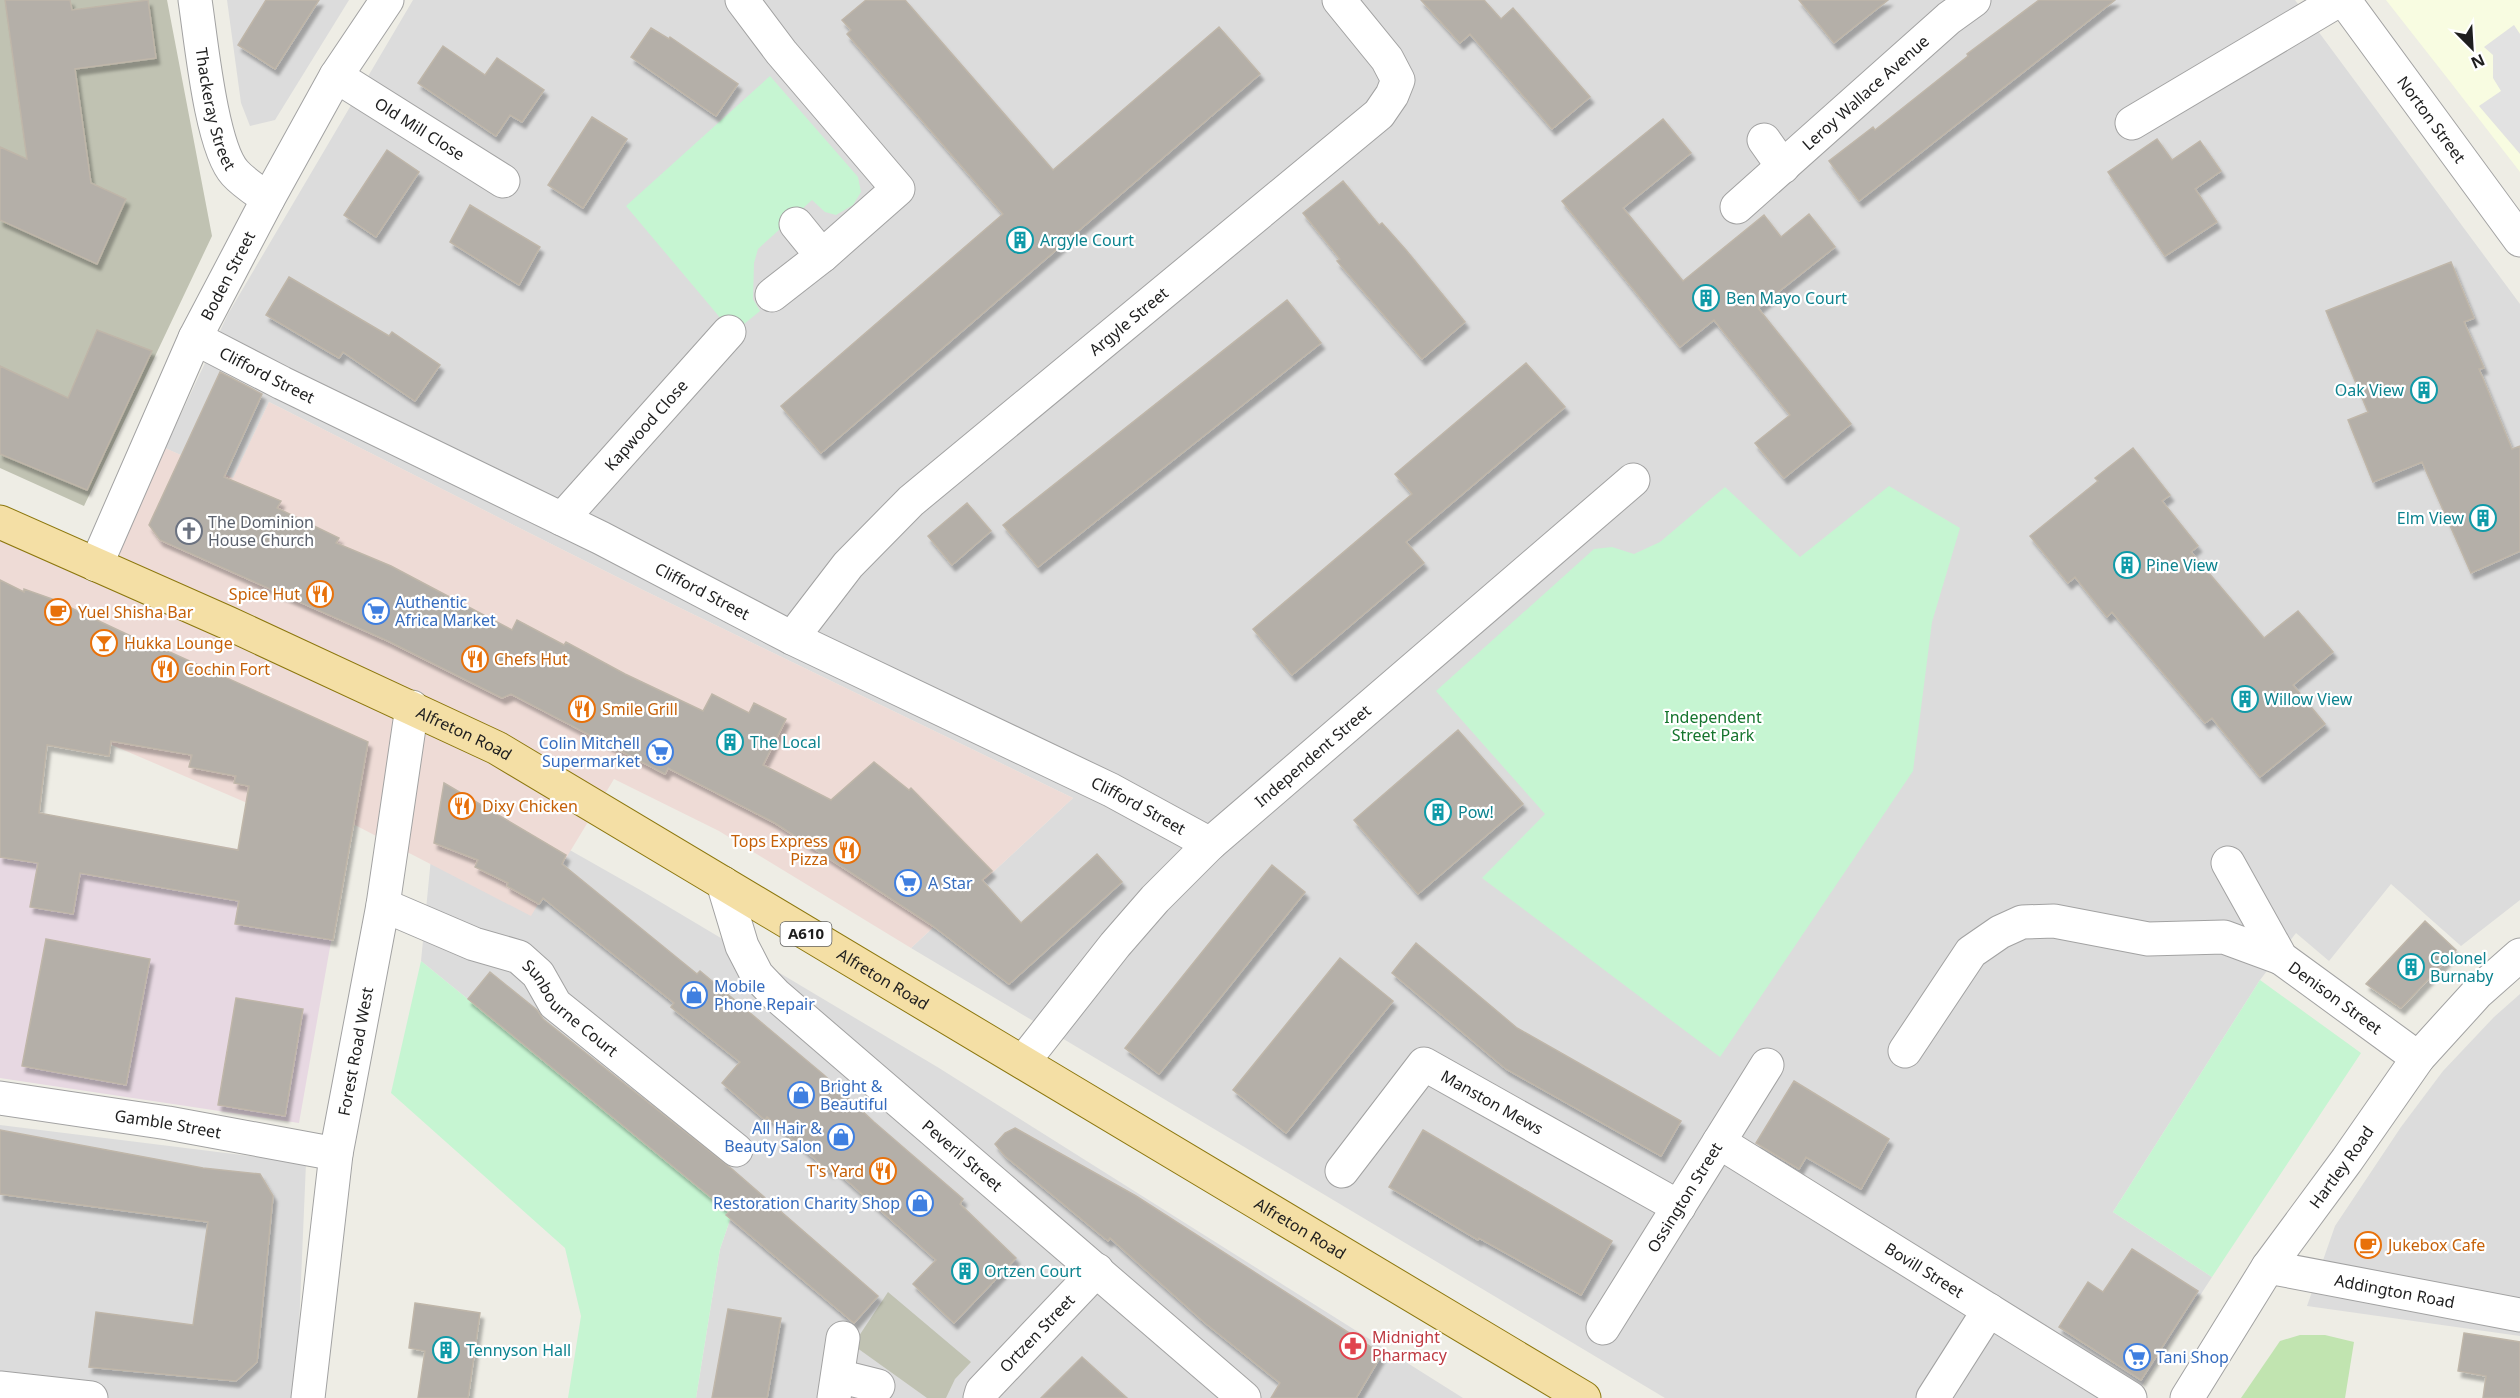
<svg xmlns="http://www.w3.org/2000/svg" width="2520" height="1398" viewBox="0 0 2520 1398" font-family="'Noto Sans',sans-serif">
<style>
.residential{fill:#dcdcdc}
.commercial{fill:#eedbd6}
.industrial{fill:#e7d8e2}
.education{fill:#f8fce1}
.construction{fill:#c0c2b2}
.grass{fill:#c1e4b0}
.park{fill:#c6f5d2}
.parking{fill:#e2e2e2}
.building{fill:#b4afa8;stroke:#bfb6a9;stroke-width:1.5;fill-rule:evenodd;filter:url(#shadow)}
.lines{fill:none;stroke-linecap:round;stroke-linejoin:round}
.minor-casing{stroke:#a2a2a2;stroke-width:35}
.major-casing{stroke:#8c770d;stroke-width:35}
.minor{stroke:#fff;stroke-width:33}
.major{stroke:#f4dfa5;stroke-width:33}
.labels{text-anchor:middle;stroke-width:4.5;stroke-linejoin:round;paint-order:stroke}
.shield{fill:#fff;stroke:#626262;stroke-width:1.5}
.shield-label{font-size:15px;font-weight:bold;fill:#1e1e1e}
.street-label{font-size:16px;fill:#1e1e1e;stroke:#fff}
.culture-label{font-size:16px;fill:#0d838f;stroke:#fff;text-anchor:start}
.worship-label{font-size:16px;fill:#5b616d;stroke:#fff;text-anchor:start}
.food-label{font-size:16px;fill:#c56008;stroke:#fff;text-anchor:start}
.shop-label{font-size:16px;fill:#366cbe;stroke:#fff;text-anchor:start}
.park-label{font-size:16px;fill:#15742d;stroke:#fff}
.health-label{font-size:16px;fill:#be3a42;stroke:#fff;text-anchor:start}
</style>
<defs>
<filter id="shadow"><feDropShadow dx="3.5" dy="6" stdDeviation="1.5" flood-color="#0004"/></filter>
</defs>
<rect width="100%" height="100%" fill="#eeede5"/>
<path class="residential" d="M227,0H349L275,120L250,126L241,103Z
M413,0H2295L2520,304V900L2461,946L2391,884L2329,961L2296,933L2260,980L2113,1212L2212,1277L2134,1398H1665L911,948L1073,798L643,590L269,402L233,479L165,448L228,314Z
M439,776L642,891L939,1068L1463,1398H696L720,1249L732,1214L421,961Z
M2520,994V1336L2307,1306L2335,1226L2401,1127L2443,1071L2494,1017Z
M0,1125L306,1163L296,1398H0Z"/>
<path class="commercial" d="M269,402L643,590L1073,798L911,948L719,831L614,779L531,916L355,825L259,808L0,697V524L82,560L165,448L233,478Z"/>
<path class="industrial" d="M0,740L46,747L39,815H47L344,868L299,1123L0,1078Z"/>
<path class="education" d="M2386,0H2520V172L2448,79Z"/>
<path class="construction" d="M0,0H167L212,236L84,506L0,468Z
M888,1292L971,1362L955,1379L946,1398H927L853,1345Z"/>
<path class="grass" d="M2300,1335H2325L2354,1342L2345,1398H2241L2280,1341Z"/>
<path class="park" d="M770,76L858,177L861,192L853,205L836,215L825,212L812,200L758,249L754,263L753,299L760,311L733,333L626,206Z
M1889,486L1960,528L1932,622L1913,771L1720,1057L1482,878L1545,814L1436,691L1594,549L1612,547L1634,554L1660,542L1725,487L1800,557Z
M421,961L732,1214L720,1249L696,1398H568L581,1316L565,1248L391,1093Z
M2260,980L2361,1053L2212,1277L2113,1212Z"/>
<path class="parking" d="M2514,25L2520,34V154L2479,106L2501,91L2493,78V55L2484,47Z"/>
<path class="building" d="M5,0H70L72,10L148,0L156,58L75,69L91,183L126,199L97,264L0,220V147L27,159Z
M266,0H319L275,69L238,45Z
M866,0H905L1053,170L1219,27L1260,74L821,453L781,406L1003,214L847,34L851,30L842,20Z
M1421,0H1484L1501,19L1513,8L1590,97L1552,129L1470,34L1460,43Z
M1799,0H1888L1834,43Z
M2039,0H2115L1859,201L1829,161L1873,127L1875,130L1968,56L1967,54Z
M651,28L669,39L670,37L738,84L716,116L631,57Z
M443,46L485,75L497,58L544,90L522,122L510,115L496,136L418,83Z
M592,117L627,139L583,208L548,185Z
M1663,119L1691,153L1623,208L1683,281L1764,215L1781,237L1809,214L1835,247L1758,308L1851,424L1784,478L1755,443L1790,415L1714,320L1680,347L1562,201Z
M2157,139L2172,160L2200,141L2221,171L2195,189L2217,222L2165,256L2108,172Z
M387,150L419,172L376,237L344,215Z
M1343,181L1379,225L1382,223L1406,250L1465,322L1422,359L1337,261L1340,259L1303,213Z
M470,205L540,247L519,285L450,242Z
M2451,262L2474,318L2464,322L2484,368L2479,369L2512,449L2520,446V551L2471,573L2422,462L2373,482L2348,420L2368,412L2326,311Z
M289,277L389,336L392,332L440,365L415,401L343,352L339,358L266,315Z
M1287,300L1321,343L1038,567L1003,525Z
M97,330L152,351L87,490L0,454V366L68,398Z
M1526,363L1565,407L1406,542L1424,563L1292,675L1253,629L1412,494L1395,474Z
M220,372L262,394L224,477L281,501L277,508L339,538L336,543L391,566L512,630L517,620L564,645L566,642L625,674L703,711L712,694L749,713L754,703L786,719L763,765L831,800L874,762L909,790L911,788L992,871L982,880L1021,923L1097,854L1122,882L1009,984L933,926L775,823L668,768L665,774L511,694L502,698L388,641L160,540L149,525Z
M2133,448L2170,495L2162,501L2198,546L2191,552L2264,638L2298,611L2333,652L2293,685L2325,724L2260,777L2212,718L2205,723L2112,612L2107,617L2075,577L2068,583L2030,536L2098,481L2095,478Z
M967,503L991,531L952,565L928,536Z
M0,580L24,592V589L52,599L152,646V644L368,742L333,940L235,924L239,901L80,873L73,914L30,907L38,863L0,857ZM111,741L192,755L189,767L236,776L234,783L249,786L238,850L39,813L47,745L109,756Z
M1458,730L1523,804L1418,894L1354,820Z
M444,783L566,855L562,864L697,974L700,971L824,1075L874,1122L963,1199L960,1204L1016,1258L954,1323L913,1284L936,1260L834,1169L830,1172L767,1117L765,1120L722,1083L740,1062L671,1007L674,1003L543,898L539,904L507,886L508,883L475,867L478,860L434,843Z
M1272,865L1305,892L1159,1074L1125,1048Z
M2425,921L2456,950L2401,1008L2366,984Z
M46,939L150,959L126,1085L22,1066Z
M1416,943L1517,1028L1681,1121L1661,1156L1506,1069L1392,973Z
M1340,958L1393,1001L1286,1133L1233,1090Z
M490,972L537,1010L543,1019L732,1169L878,1296L854,1323L726,1215L729,1212L468,999Z
M236,998L303,1009L285,1116L218,1105Z
M1794,1081L1889,1139L1861,1189L1806,1157L1799,1169L1756,1143Z
M1015,1128L1136,1196L1382,1354L1356,1398H1271L1280,1383L1204,1322L1110,1238L1108,1241L1005,1156L995,1144L1005,1133Z
M0,1130L203,1168L260,1174L273,1196L257,1362L236,1381L89,1367L96,1312L193,1325L208,1222L0,1194Z
M1423,1130L1612,1241L1581,1295L1479,1238L1478,1240L1389,1187Z
M2132,1249L2198,1291L2141,1380L2059,1327L2088,1282L2103,1292Z
M415,1303L480,1313L468,1398H418L425,1351L409,1348Z
M728,1309L781,1318L767,1398H712Z
M2464,1333L2520,1342V1398H2483L2486,1376L2458,1371Z
M1082,1357L1127,1398H1041Z"/>
<g class="lines">
<defs>
<g id="minor">
<path id="s1" d="M195,0C201,39 211,147 235,173C244,183 257,191 268,199"/>
<path d="M742,0L781,52L898,189L822,256L772,295"/>
<path id="s2" d="M2344,0L2520,240"/>
<path id="s3" d="M336,76L503,181"/>
<path d="M2132,123L2339,0"/>
<path d="M1764,140L1783,167"/>
<path id="s4" d="M1737,207L1949,18L1974,0"/>
<path d="M796,224L822,256"/>
<path id="s5" d="M195,338L282,383L601,538L792,638L1111,790L1210,844"/>
<path id="s6" d="M562,519L729,332"/>
<path id="s7" d="M96,565L195,338L268,199L336,76L387,0"/>
<path id="s8" d="M792,638L848,565L911,501L1379,114L1392,95L1398,80L1387,59L1339,0"/>
<path id="s9" d="M2228,863L2281,958L2418,1058"/>
<path id="s10" d="M723,883L742,946L757,975L776,995L1244,1398"/>
<path id="s11" d="M383,905L474,944L519,957L538,974L555,1004L736,1150"/>
<path d="M1905,1051L1971,952L2000,932L2022,922L2054,921L2148,939L2224,937L2281,958"/>
<path id="s12" d="M1023,1062L1115,945L1155,899L1210,844L1633,480"/>
<path id="s13" d="M0,1098L168,1123L336,1154"/>
<path id="s14" d="M1719,1142L2130,1398"/>
<path id="s15" d="M1342,1171L1424,1064L1679,1207"/>
<path id="s16" d="M2268,1267L2520,1315"/>
<path id="s17" d="M1603,1328L1767,1065"/>
<path d="M838,1376L878,1386"/>
<path d="M0,1388L91,1398"/>
<path id="s18" d="M308,1398L336,1154L383,905L412,707"/>
<path d="M834,1398L843,1338"/>
<path id="s19" d="M980,1398L982,1391L1097,1270"/>
<path d="M1933,1398L1989,1310"/>
<path id="s20" d="M2187,1398L2268,1267L2347,1160L2418,1058L2478,992L2520,955"/>
</g>
<g id="major">
<path id="s21" d="M0,522L228,623L497,748L1584,1398"/>
</g>
</defs>
<use href="#minor" class="minor-casing"/>
<use href="#major" class="major-casing"/>
<use href="#minor" class="minor"/>
<use href="#major" class="major"/>
</g>
<defs>
<symbol id="building-ring" viewBox="-11 -11 22 22"><circle r="9.5" fill="#fff" stroke="#0f9aa8" stroke-width="1.5"/><path d="M-4-6H4V6H1V3H-1V6H-4ZM-2.5-4.3h1.7v1.8h-1.7ZM.8-4.3h1.7v1.8H.8ZM-2.5-1h1.7V.8h-1.7ZM.8-1h1.7V.8H.8Z" fill="#0f9aa8"/></symbol>
<symbol id="church-ring" viewBox="-11 -11 22 22"><circle r="9.5" fill="#fff" stroke="#6b7280" stroke-width="1.5"/><path d="M-1.2-6h2.4v3.5h3.3v2.4h-3.3V6h-2.4V-.1h-3.3v-2.4h3.3Z" fill="#6b7280"/></symbol>
<symbol id="restaurant-ring" viewBox="-11 -11 22 22"><circle r="9.5" fill="#fff" stroke="#e8710a" stroke-width="1.5"/><path d="M-5-6h1v4h1v-4h1v4h1v-4h1v5L-1.5 .5V6h-2V.5L-5-1ZM5-6V6H3V1.5H1.5Q1.5-4 5-6Z" fill="#e8710a"/></symbol>
<symbol id="supermarket-ring" viewBox="-11 -11 22 22"><circle r="9.5" fill="#fff" stroke="#3f7fe0" stroke-width="1.5"/><path d="M-6-5.5h2.5l.6 2H6L4.5 2H-2.5L-4.4-4H-6ZM-1.5 3.2a1.3 1.3 0 1 0 .1 0ZM3 3.2a1.3 1.3 0 1 0 .1 0Z" fill="#3f7fe0"/></symbol>
<symbol id="cafe-ring" viewBox="-11 -11 22 22"><circle r="9.5" fill="#fff" stroke="#e8710a" stroke-width="1.5"/><path d="M-5.5-4.5H6V0H3Q3 3.5 0 3.5H-2.5Q-5.5 3.5-5.5 0ZM3-3.2v2h1.7v-2ZM-6 4.5H4V6H-6Z" fill="#e8710a"/></symbol>
<symbol id="bar-ring" viewBox="-11 -11 22 22"><circle r="9.5" fill="#fff" stroke="#e8710a" stroke-width="1.5"/><path d="M-6-5H6L.8 .8V4.5H3.5V6h-7V4.5H-.8V.8Z" fill="#e8710a"/></symbol>
<symbol id="shop-ring" viewBox="-11 -11 22 22"><circle r="9.5" fill="#fff" stroke="#3f7fe0" stroke-width="1.5"/><path d="M-5-2.5h2.3a2.7 3.5 0 0 1 5.4 0H5L5.5 6h-11ZM-1.5-2.5h3a1.5 2.3 0 0 0-3 0Z" fill="#3f7fe0"/></symbol>
<symbol id="pharmacy-ring" viewBox="-11 -11 22 22"><circle r="9.5" fill="#fff" stroke="#e0444e" stroke-width="1.5"/><path d="M-2-6h4v4h4v4h-4v4h-4v-4h-4v-4h4Z" fill="#e0444e"/></symbol>
</defs>
<g fill-rule="evenodd">
<use href="#building-ring" x="1005" y="225" width="30" height="30"/>
<use href="#building-ring" x="1691" y="283" width="30" height="30"/>
<use href="#building-ring" x="2409" y="375" width="30" height="30"/>
<use href="#building-ring" x="2468" y="503" width="30" height="30"/>
<use href="#church-ring" x="174" y="516" width="30" height="30"/>
<use href="#building-ring" x="2112" y="550" width="30" height="30"/>
<use href="#restaurant-ring" x="305" y="579" width="30" height="30"/>
<use href="#supermarket-ring" x="361" y="596" width="30" height="30"/>
<use href="#cafe-ring" x="43" y="597" width="30" height="30"/>
<use href="#bar-ring" x="89" y="628" width="30" height="30"/>
<use href="#restaurant-ring" x="460" y="644" width="30" height="30"/>
<use href="#restaurant-ring" x="150" y="654" width="30" height="30"/>
<use href="#building-ring" x="2230" y="684" width="30" height="30"/>
<use href="#restaurant-ring" x="567" y="694" width="30" height="30"/>
<use href="#building-ring" x="715" y="727" width="30" height="30"/>
<use href="#supermarket-ring" x="645" y="737" width="30" height="30"/>
<use href="#restaurant-ring" x="447" y="791" width="30" height="30"/>
<use href="#building-ring" x="1423" y="797" width="30" height="30"/>
<use href="#restaurant-ring" x="832" y="835" width="30" height="30"/>
<use href="#supermarket-ring" x="893" y="868" width="30" height="30"/>
<use href="#building-ring" x="2396" y="952" width="30" height="30"/>
<use href="#shop-ring" x="679" y="980" width="30" height="30"/>
<use href="#shop-ring" x="786" y="1080" width="30" height="30"/>
<use href="#shop-ring" x="826" y="1122" width="30" height="30"/>
<use href="#restaurant-ring" x="868" y="1156" width="30" height="30"/>
<use href="#shop-ring" x="905" y="1188" width="30" height="30"/>
<use href="#cafe-ring" x="2353" y="1230" width="30" height="30"/>
<use href="#building-ring" x="950" y="1256" width="30" height="30"/>
<use href="#pharmacy-ring" x="1338" y="1331" width="30" height="30"/>
<use href="#building-ring" x="431" y="1335" width="30" height="30"/>
<use href="#supermarket-ring" x="2122" y="1342" width="30" height="30"/>
</g>
<g class="labels">
<rect class="shield" x="780.5" y="922" width="51" height="24" rx="4.5"/>
<g class="shield-label">
<text x="806" y="939">A610</text>
</g>
<g class="street-label">
<text dy="6" stroke="none"><textPath href="#s4" startOffset="172">Leroy Wallace Avenue</textPath></text>
<text dy="6" stroke="none"><textPath href="#s1" startOffset="111">Thackeray Street</textPath></text>
<text dy="6" stroke="none"><textPath href="#s2" startOffset="148">Norton Street</textPath></text>
<text dy="6" stroke="none"><textPath href="#s3" startOffset="99">Old Mill Close</textPath></text>
<text dy="6" stroke="none"><textPath href="#s7" startOffset="318">Boden Street</textPath></text>
<text dy="6" stroke="none"><textPath href="#s8" startOffset="464">Argyle Street</textPath></text>
<text dy="6" stroke="none"><textPath href="#s5" startOffset="81">Clifford Street</textPath></text>
<text dy="6" stroke="none"><textPath href="#s6" startOffset="126">Kapwood Close</textPath></text>
<text dy="6" stroke="none"><textPath href="#s5" startOffset="567">Clifford Street</textPath></text>
<text dy="6" stroke="none"><textPath href="#s21" startOffset="510">Alfreton Road</textPath></text>
<text dy="6" stroke="none"><textPath href="#s12" startOffset="423">Independent Street</textPath></text>
<text dy="6" stroke="none"><textPath href="#s5" startOffset="1053">Clifford Street</textPath></text>
<text dy="6" stroke="none"><textPath href="#s21" startOffset="996">Alfreton Road</textPath></text>
<text dy="6" stroke="none"><textPath href="#s9" startOffset="176">Denison Street</textPath></text>
<text dy="6" stroke="none"><textPath href="#s11" startOffset="219">Sunbourne Court</textPath></text>
<text dy="6" stroke="none"><textPath href="#s18" startOffset="350">Forest Road West</textPath></text>
<text dy="6" stroke="none"><textPath href="#s15" startOffset="213">Manston Mews</textPath></text>
<text dy="6" stroke="none"><textPath href="#s13" startOffset="170">Gamble Street</textPath></text>
<text dy="6" stroke="none"><textPath href="#s10" startOffset="372">Peveril Street</textPath></text>
<text dy="6" stroke="none"><textPath href="#s20" startOffset="278">Hartley Road</textPath></text>
<text dy="6" stroke="none"><textPath href="#s17" startOffset="154">Ossington Street</textPath></text>
<text dy="6" stroke="none"><textPath href="#s21" startOffset="1482">Alfreton Road</textPath></text>
<text dy="6" stroke="none"><textPath href="#s14" startOffset="242">Bovill Street</textPath></text>
<text dy="6" stroke="none"><textPath href="#s16" startOffset="129">Addington Road</textPath></text>
<text dy="6" stroke="none"><textPath href="#s19" startOffset="87">Ortzen Street</textPath></text>
</g>
<g class="culture-label">
<text x="1040" y="246">Argyle Court</text>
<text x="1726" y="304">Ben Mayo Court</text>
<text x="2404" y="396" text-anchor="end">Oak View</text>
<text x="2464" y="524" text-anchor="end">Elm View</text>
<text x="2146" y="571">Pine View</text>
<text x="2264" y="705">Willow View</text>
<text x="750" y="748">The Local</text>
<text x="1458" y="818">Pow!</text>
<text x="2430" y="964">Colonel<tspan x="2430" dy="18">Burnaby</tspan></text>
<text x="984" y="1277">Ortzen Court</text>
<text x="466" y="1356">Tennyson Hall</text>
</g>
<g class="worship-label">
<text x="208" y="528">The Dominion<tspan x="208" dy="18">House Church</tspan></text>
</g>
<g class="food-label">
<text x="300" y="600" text-anchor="end">Spice Hut</text>
<text x="78" y="618">Yuel Shisha Bar</text>
<text x="124" y="649">Hukka Lounge</text>
<text x="494" y="665">Chefs Hut</text>
<text x="184" y="675">Cochin Fort</text>
<text x="602" y="715">Smile Grill</text>
<text x="482" y="812">Dixy Chicken</text>
<text x="828" y="847" text-anchor="end">Tops Express<tspan x="828" dy="18">Pizza</tspan></text>
<text x="864" y="1177" text-anchor="end">T's Yard</text>
<text x="2388" y="1251">Jukebox Cafe</text>
</g>
<g class="shop-label">
<text x="395" y="608">Authentic<tspan x="395" dy="18">Africa Market</tspan></text>
<text x="640" y="749" text-anchor="end">Colin Mitchell<tspan x="640" dy="18">Supermarket</tspan></text>
<text x="928" y="889">A Star</text>
<text x="714" y="992">Mobile<tspan x="714" dy="18">Phone Repair</tspan></text>
<text x="820" y="1092">Bright &amp;<tspan x="820" dy="18">Beautiful</tspan></text>
<text x="822" y="1134" text-anchor="end">All Hair &amp;<tspan x="822" dy="18">Beauty Salon</tspan></text>
<text x="900" y="1209" text-anchor="end">Restoration Charity Shop</text>
<text x="2156" y="1363">Tani Shop</text>
</g>
<g class="park-label">
<text x="1713" y="723">Independent<tspan x="1713" dy="18">Street Park</tspan></text>
</g>
<g class="health-label">
<text x="1372" y="1343">Midnight<tspan x="1372" dy="18">Pharmacy</tspan></text>
</g>
</g>
<g transform="translate(2472 48) rotate(156)" stroke="#ffffff" stroke-width="4.5" paint-order="stroke">
<path d="M0-4.5L10 22L0 15L-10 22Z" fill="#1e1e1e"/>
<text y="-9" font-size="16" font-weight="bold" text-anchor="middle" fill="#1e1e1e">N</text>
</g>
</svg>
